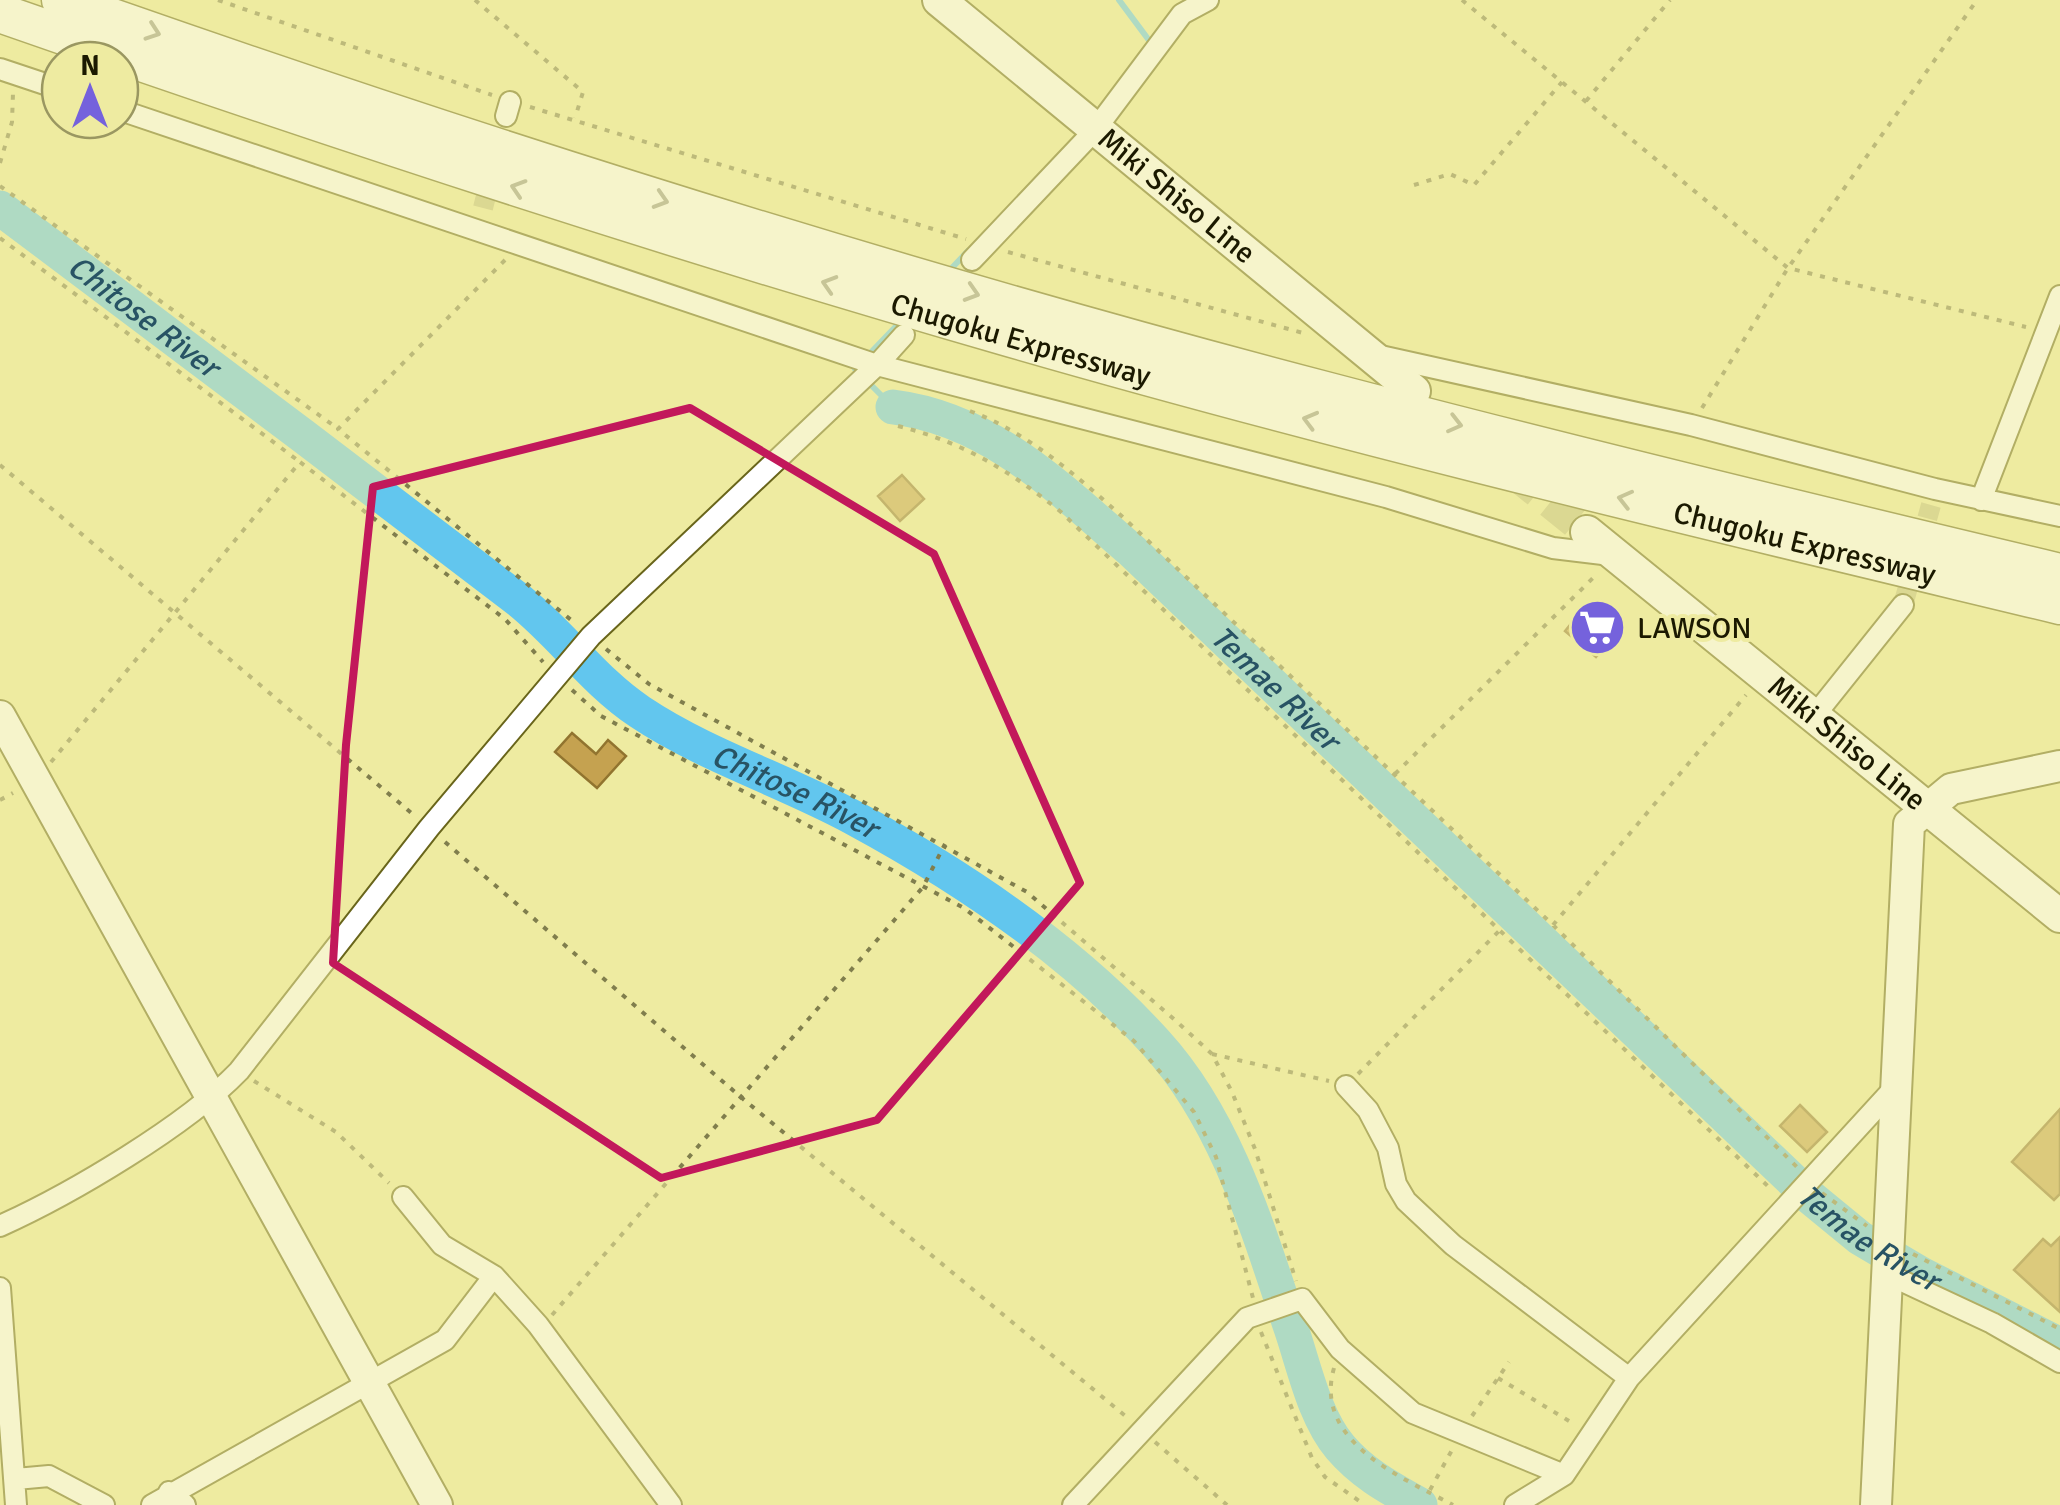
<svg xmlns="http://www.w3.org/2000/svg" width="2060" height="1505" viewBox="0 0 2060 1505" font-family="Signika,sans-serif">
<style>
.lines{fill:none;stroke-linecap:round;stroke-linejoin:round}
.stream{stroke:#62c6ee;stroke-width:6}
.river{stroke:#62c6ee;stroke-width:35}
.building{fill:#c5a250;stroke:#91742f;stroke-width:2.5}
.street-tunnel{stroke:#c4c181;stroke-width:20;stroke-dasharray:20 10;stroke-linecap:butt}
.primary-tunnel{stroke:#c4c181;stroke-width:32;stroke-dasharray:32 16;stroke-linecap:butt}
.street-casing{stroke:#69651b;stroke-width:24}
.secondary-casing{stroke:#69651b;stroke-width:34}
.primary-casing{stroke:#69651b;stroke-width:36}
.highway-casing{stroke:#69651b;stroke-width:41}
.path{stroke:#807e4d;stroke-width:4;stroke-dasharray:5 8;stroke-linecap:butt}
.street{stroke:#fff;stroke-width:20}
.secondary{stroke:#fff;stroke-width:30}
.primary{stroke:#fff;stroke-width:32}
.highway{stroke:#fff;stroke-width:38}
.oneway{stroke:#98988c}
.marked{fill:none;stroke:#c2185b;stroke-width:8;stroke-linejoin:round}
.labels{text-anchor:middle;stroke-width:8;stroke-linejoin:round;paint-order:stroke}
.street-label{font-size:30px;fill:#1b1900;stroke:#eeeba1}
.poi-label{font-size:30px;fill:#1b1900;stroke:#eeeba1;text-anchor:start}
.water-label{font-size:32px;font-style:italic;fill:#285364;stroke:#eeeba1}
</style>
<rect width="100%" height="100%" fill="#eeeba1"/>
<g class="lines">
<path class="stream" d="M1119,0L1151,43L1147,47
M949,271L968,251
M893,407L855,369L902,320"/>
<g class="river">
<path id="s1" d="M0,208C172,337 345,467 516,598C561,633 592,680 640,712C706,756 784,780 854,818C963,877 1072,950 1156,1043C1227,1121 1258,1230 1291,1328C1304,1366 1314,1416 1340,1447C1363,1474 1390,1488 1420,1505"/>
<path id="s2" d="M893,407C991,419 1060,489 1132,551L1810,1197L1860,1238L1921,1274L2060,1345"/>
</g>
</g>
<path class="building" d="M902,475L924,499L900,521L878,496Z
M1587,604L1618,631L1596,657L1565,631Z
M572,733L596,754L608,740L626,756L597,788L555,752Z
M1800,1105L1827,1132L1807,1152L1780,1126Z
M2060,1109V1194L2054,1200L2012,1162Z
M2060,1237V1312L2014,1270L2043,1239L2051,1246Z"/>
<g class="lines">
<path class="street-tunnel" d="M483,208L506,116
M1903,605L1931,505"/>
<path class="primary-tunnel" d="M1513,472L1587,532"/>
<defs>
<path id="street" d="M0,69L60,89
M120,110L877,365L1386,497L1553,548L1611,555
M506,116L510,102
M972,260L1095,130L1182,14L1208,0
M1376,355L1691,425L1935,489L2060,516
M1981,500L2060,296
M1815,715L1903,605
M1346,1086L1368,1110L1388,1148L1396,1184L1406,1201L1453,1245L1629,1378
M403,1197L442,1245L494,1276L538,1325L671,1505
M0,1226C71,1194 186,1126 239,1071L429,828L591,636L877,365L904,335
M1887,1274L1992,1323L2060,1362
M0,1288L16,1505
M16,1479L49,1476L104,1505
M169,1492L185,1505
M152,1505L445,1340L494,1276
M1073,1505L1247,1318L1302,1299L1340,1349L1413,1413L1564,1475
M1515,1505L1564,1475L1629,1378L1897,1085"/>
<path id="secondary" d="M0,716L437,1505
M1876,1505L1909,824L1951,789L2060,766"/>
<g id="primary">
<path id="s3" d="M939,0L1414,391"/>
<path id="s4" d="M1587,532L2060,916"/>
</g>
<g id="highway">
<path d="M61,0C478,147 901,280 1329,392C1572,456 1816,515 2060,573"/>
<path id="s5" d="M0,13C332,129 667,239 1005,336C1354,437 1707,520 2060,605"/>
</g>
</defs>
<use href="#street" class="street-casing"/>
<use href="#secondary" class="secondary-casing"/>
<use href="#primary" class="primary-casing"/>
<use href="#highway" class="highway-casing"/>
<path class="path" d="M218,0L492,95
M475,0L583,92L575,118
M1462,0L1788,268L2026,327
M1586,101L1670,0
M530,107L966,239
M0,163L12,122L13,93
M1414,185L1450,174L1474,185L1562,82
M0,186L337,428
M0,238L300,462
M1008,252L1303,333
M505,260L338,429L576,624
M1702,408L1788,268L1977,0
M970,411C1029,433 1079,478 1125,519L1553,925L1798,1168
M898,426C963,442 1010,471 1061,512L1773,1191
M0,465L415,816
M606,649L649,684L1027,892L1175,1020L1212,1054L1232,1092L1255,1149L1296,1281
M572,690L601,716L964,908L1134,1041L1194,1112L1216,1157L1253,1298
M51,762L300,462L505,619L543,662
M1395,774L1598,573
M0,800L13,793
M445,842L742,1098L1129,1419
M1553,925L1746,695
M1212,1054L1329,1081
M1358,1074L1499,931
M254,1081L336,1132L389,1183
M1822,1193L1867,1226
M1913,1254L2060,1329
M552,1315L923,887L945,844
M1261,1332L1312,1458L1325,1477L1365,1505
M1334,1368C1313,1441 1399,1476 1453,1505
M1498,1378L1574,1424
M1472,1416L1509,1362
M1155,1442L1227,1505
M1430,1490L1452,1450"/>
<use href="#street" class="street"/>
<use href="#secondary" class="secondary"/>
<use href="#primary" class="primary"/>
<use href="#highway" class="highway"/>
</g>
<defs><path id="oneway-chevron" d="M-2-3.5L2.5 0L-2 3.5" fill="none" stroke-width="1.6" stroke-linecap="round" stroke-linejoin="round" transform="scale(2.5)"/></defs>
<g class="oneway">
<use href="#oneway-chevron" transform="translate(153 32) rotate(19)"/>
<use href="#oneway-chevron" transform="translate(518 188) rotate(-162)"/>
<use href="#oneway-chevron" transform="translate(661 200) rotate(17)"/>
<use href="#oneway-chevron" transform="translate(829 284) rotate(-163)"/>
<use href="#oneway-chevron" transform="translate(972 293) rotate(17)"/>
<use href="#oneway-chevron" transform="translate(1310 420) rotate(-165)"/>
<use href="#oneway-chevron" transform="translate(1455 424) rotate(14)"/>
<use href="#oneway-chevron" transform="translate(1625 499) rotate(-166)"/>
</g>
<path d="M0 0H2060V1505H0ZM690,408L934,554L1080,883L877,1120L661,1178L333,963L346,745L373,487Z" fill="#eeeba1" fill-opacity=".55" fill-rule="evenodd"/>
<path class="marked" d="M690,408L934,554L1080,883L877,1120L661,1178L333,963L346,745L373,487Z"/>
<defs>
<symbol id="supermarket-disc" viewBox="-11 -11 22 22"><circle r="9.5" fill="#7562dc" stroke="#eeeba1"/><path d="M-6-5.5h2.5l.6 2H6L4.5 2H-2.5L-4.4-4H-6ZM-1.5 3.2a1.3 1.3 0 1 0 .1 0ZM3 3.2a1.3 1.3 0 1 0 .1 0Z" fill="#fff"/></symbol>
</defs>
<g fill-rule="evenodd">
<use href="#supermarket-disc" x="1566" y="596" width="63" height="63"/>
</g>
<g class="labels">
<g class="street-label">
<text dy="10" stroke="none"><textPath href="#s3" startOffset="308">Miki Shiso Line</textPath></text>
<text dy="10" stroke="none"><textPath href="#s5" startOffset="1072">Chugoku Expressway</textPath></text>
<text dy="10" stroke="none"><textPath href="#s5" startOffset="1882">Chugoku Expressway</textPath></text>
<text dy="10" stroke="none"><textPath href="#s4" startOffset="335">Miki Shiso Line</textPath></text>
</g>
<g class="poi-label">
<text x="1637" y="638">LAWSON</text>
</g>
<g class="water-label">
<text dy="11" stroke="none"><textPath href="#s1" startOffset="180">Chitose River</textPath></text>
<text dy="11" stroke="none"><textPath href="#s2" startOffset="482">Temae River</textPath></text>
<text dy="11" stroke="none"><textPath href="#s1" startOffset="990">Chitose River</textPath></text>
<text dy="11" stroke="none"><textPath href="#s2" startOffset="1292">Temae River</textPath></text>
</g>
</g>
<g transform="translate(90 90)"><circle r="48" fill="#eeeba1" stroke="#9a9761" stroke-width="2.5"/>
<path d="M0-8L18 38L0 25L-18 38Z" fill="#7562dc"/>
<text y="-15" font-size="28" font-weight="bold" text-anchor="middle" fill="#1b1900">N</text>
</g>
</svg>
